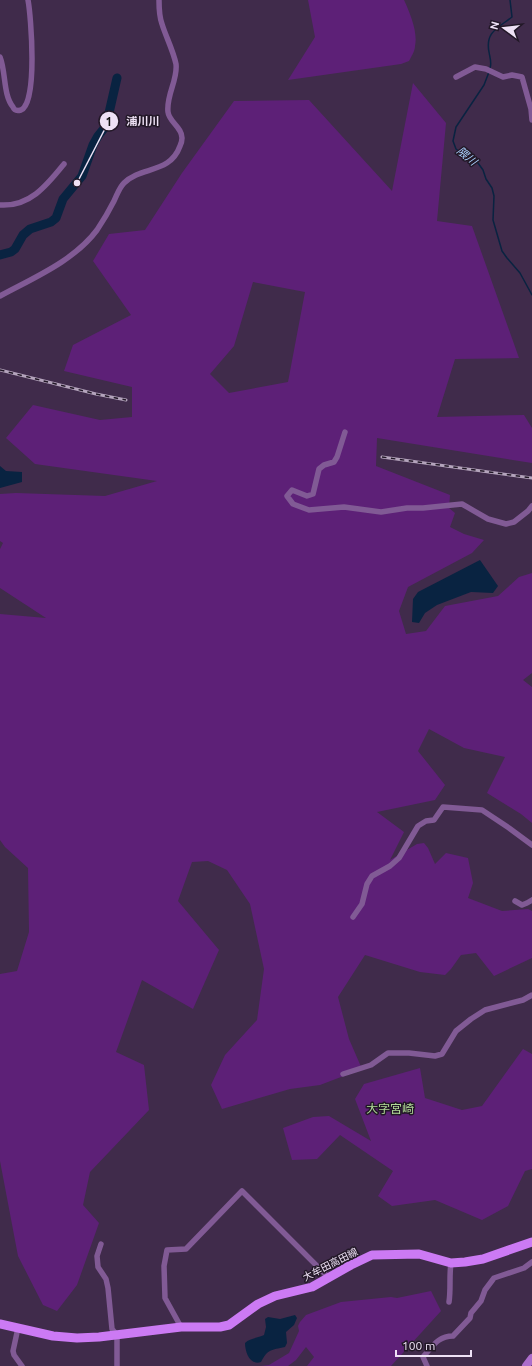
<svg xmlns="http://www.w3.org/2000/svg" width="532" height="1366" viewBox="0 0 532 1366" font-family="Ubuntu,'Noto Sans JP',sans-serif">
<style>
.green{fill:#5d2077;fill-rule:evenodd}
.water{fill:#092341}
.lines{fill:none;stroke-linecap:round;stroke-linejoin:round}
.stream{stroke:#092341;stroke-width:1.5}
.river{stroke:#092341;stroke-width:9}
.street{stroke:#815a95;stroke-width:5.5}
.secondary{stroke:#ac6dcb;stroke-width:8}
.primary{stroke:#cc7af4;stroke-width:9}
.rail-casing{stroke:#b4a4bc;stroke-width:3}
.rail{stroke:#221827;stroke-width:1.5;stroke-dasharray:4.5;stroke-linecap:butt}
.labels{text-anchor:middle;stroke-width:3;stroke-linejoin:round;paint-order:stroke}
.street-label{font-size:10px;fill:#eee1f5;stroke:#221827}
.water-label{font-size:11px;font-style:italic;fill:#abd1ff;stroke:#221827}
.quarter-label{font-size:12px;fill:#b2db98;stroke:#221827}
.leader{fill:none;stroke:#eee1f5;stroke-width:1.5}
.callout-dot{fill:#eee1f5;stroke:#221827;stroke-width:1.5}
.mark-label{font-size:12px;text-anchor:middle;font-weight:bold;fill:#111}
.callout-label{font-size:11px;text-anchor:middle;font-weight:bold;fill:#eee1f5;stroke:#221827;stroke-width:3;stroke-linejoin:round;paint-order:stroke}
</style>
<rect width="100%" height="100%" fill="#402b4b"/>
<path class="green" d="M308,0H404C410,13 418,32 415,46C415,51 411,57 409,61L401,64L288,80L315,37Z
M413,83L446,123L437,221L472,226L519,358L455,359L437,417L524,415L532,428V463L377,438L376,466L450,495L449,508L455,513L450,527L464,534L484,540L472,553L408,587L399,611L406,634L426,631L445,606L498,596L519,577L532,573V673L523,680L532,687V823L521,814L487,793L505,757L464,748L429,729L418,751L445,785L435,800L377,812L404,832L390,860L417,844L424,843L428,848L435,864L446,853L468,858L473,883L468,898L502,911L528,909L532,911V958L494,976L476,953L461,955L451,969L445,975L420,972L365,955L338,997L349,1039L362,1069L320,1085L290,1089L222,1109L211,1085L225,1055L257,1020L264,969L250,904L227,870L208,861L192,862L178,901L219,950L193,1009L142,980L116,1052L144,1065L149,1110L90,1172L83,1205L99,1223L77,1285L57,1311L43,1305L18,1256L0,1161V974L17,971L29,932L28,868L5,847L0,840V614L46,618L0,588V549L3,543L0,541V494L16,493L105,496L157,481L35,464L6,438L33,405L100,420L132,417V387L64,371L73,345L131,315L93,261L109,234L145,230L182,173L234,101L309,100L392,191ZM253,282L305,292L288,382L229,393L210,374L234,346Z
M523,1049L532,1054V1169L525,1171L508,1206L482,1220L435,1200L392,1206L378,1196L393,1171L340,1135L317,1159L292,1160L283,1128L313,1117L329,1116L371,1141L355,1099L364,1084L420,1068L425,1098L462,1110L482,1106Z
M431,1291L441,1311L391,1366H307L314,1357L306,1347L296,1360L288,1366H261L269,1365L289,1353L299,1331L298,1326L300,1322L306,1315L341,1302L391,1297L397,1298Z"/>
<path class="water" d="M0,466L6,471L22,472V482L0,488Z
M480,560L498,586L493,593L471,592L437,605L425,613L419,623L412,622L413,599L418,592Z
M295,1315L297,1318L294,1325L286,1332L287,1343L285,1347C271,1350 268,1349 261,1362C250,1366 245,1352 245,1343C250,1338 258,1338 264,1335L266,1327L265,1319L268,1317L280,1319Z"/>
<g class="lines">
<path class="stream" d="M490,68C492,63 490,58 489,52C485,32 498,28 512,17L510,0
M489,72L484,85L456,127L453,141L456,149L468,159L478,163L483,170L486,179L492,188L494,196L493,220L502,251L507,258L520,273L532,295"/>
<path class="river" d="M0,255L11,252L15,249L23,235L30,229L51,222L56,218L63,199L82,176L93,145L98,136L106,126L117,78"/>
<path class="street" d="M0,57C6,72 3,95 13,107C14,110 17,111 21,110C38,103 31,16 28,0
M456,77L475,67L486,69L503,77L512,75L522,77L531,109L532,120
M0,205C30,207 47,185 64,164
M0,296C33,278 74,261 97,230C103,221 109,211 114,201C117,195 119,188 124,183C141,166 170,174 180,146C181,144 182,141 182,138C182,127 169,122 168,112C166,95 178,80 176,64C173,50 166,37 162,24C159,16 159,8 159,0
M345,432L337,457L334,462L324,465L319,469L313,494L307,496L292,490L287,496L293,504L309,510L344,507L381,512L407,508H423L462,504L488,519L506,524L514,522L528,511L532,506
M515,901L522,905L527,903L532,900
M353,917L362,904L367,884L372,876L390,866L399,858L418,826L426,821L434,820L443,807L482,810L509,828L532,845
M343,1074L371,1065L388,1053H409L435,1056L442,1054L456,1031L471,1019L485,1010L523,1000L532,995
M101,1244L97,1256L98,1267L106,1279L108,1288L112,1329L117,1335V1366
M449,1302C451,1289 449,1276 451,1263
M181,1327L165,1298L164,1266L167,1250L186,1249L242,1191L329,1278
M18,1328L13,1351L14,1355L22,1366
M427,1366L423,1357C433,1346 438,1336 453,1336L470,1318L471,1313L481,1301L485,1290L494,1278L524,1268L532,1262"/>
<path class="secondary" d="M526,1366L532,1358"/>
<path class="primary" d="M0,1324L53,1336L77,1338L99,1337L181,1327H220L229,1325L258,1304L275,1296L312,1287L351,1265L372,1255L419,1254L451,1263L465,1262L483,1259L532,1242"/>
<defs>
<path id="rail" d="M0,370L96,394L126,400
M382,457L532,478"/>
</defs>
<use href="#rail" class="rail-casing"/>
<use href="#rail" class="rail"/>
</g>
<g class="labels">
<g class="street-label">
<text transform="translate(330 1264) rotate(-27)" y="4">大牟田高田線</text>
</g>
<g class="water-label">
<text transform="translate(467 156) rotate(40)" y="4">隈川</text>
</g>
<g class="quarter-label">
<text x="390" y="1113">大字宮崎</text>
</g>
</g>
<path class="leader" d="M77 183L109 121"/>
<g class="callout-dot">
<circle cx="77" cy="183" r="4"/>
<circle cx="109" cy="121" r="10"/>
</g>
<g class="mark-label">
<text x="109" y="126">1</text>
</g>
<g class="callout-label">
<text x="143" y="125">浦川川</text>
</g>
<g transform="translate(504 28) rotate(285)" stroke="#221827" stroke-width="3" paint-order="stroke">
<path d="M0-3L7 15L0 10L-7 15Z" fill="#eee1f5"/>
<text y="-6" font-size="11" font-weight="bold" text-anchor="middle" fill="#eee1f5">N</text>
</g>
<path d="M396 1350v6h75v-6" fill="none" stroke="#eee1f5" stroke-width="2"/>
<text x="402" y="1350" font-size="12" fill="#eee1f5" stroke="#221827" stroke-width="3" paint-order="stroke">100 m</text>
</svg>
